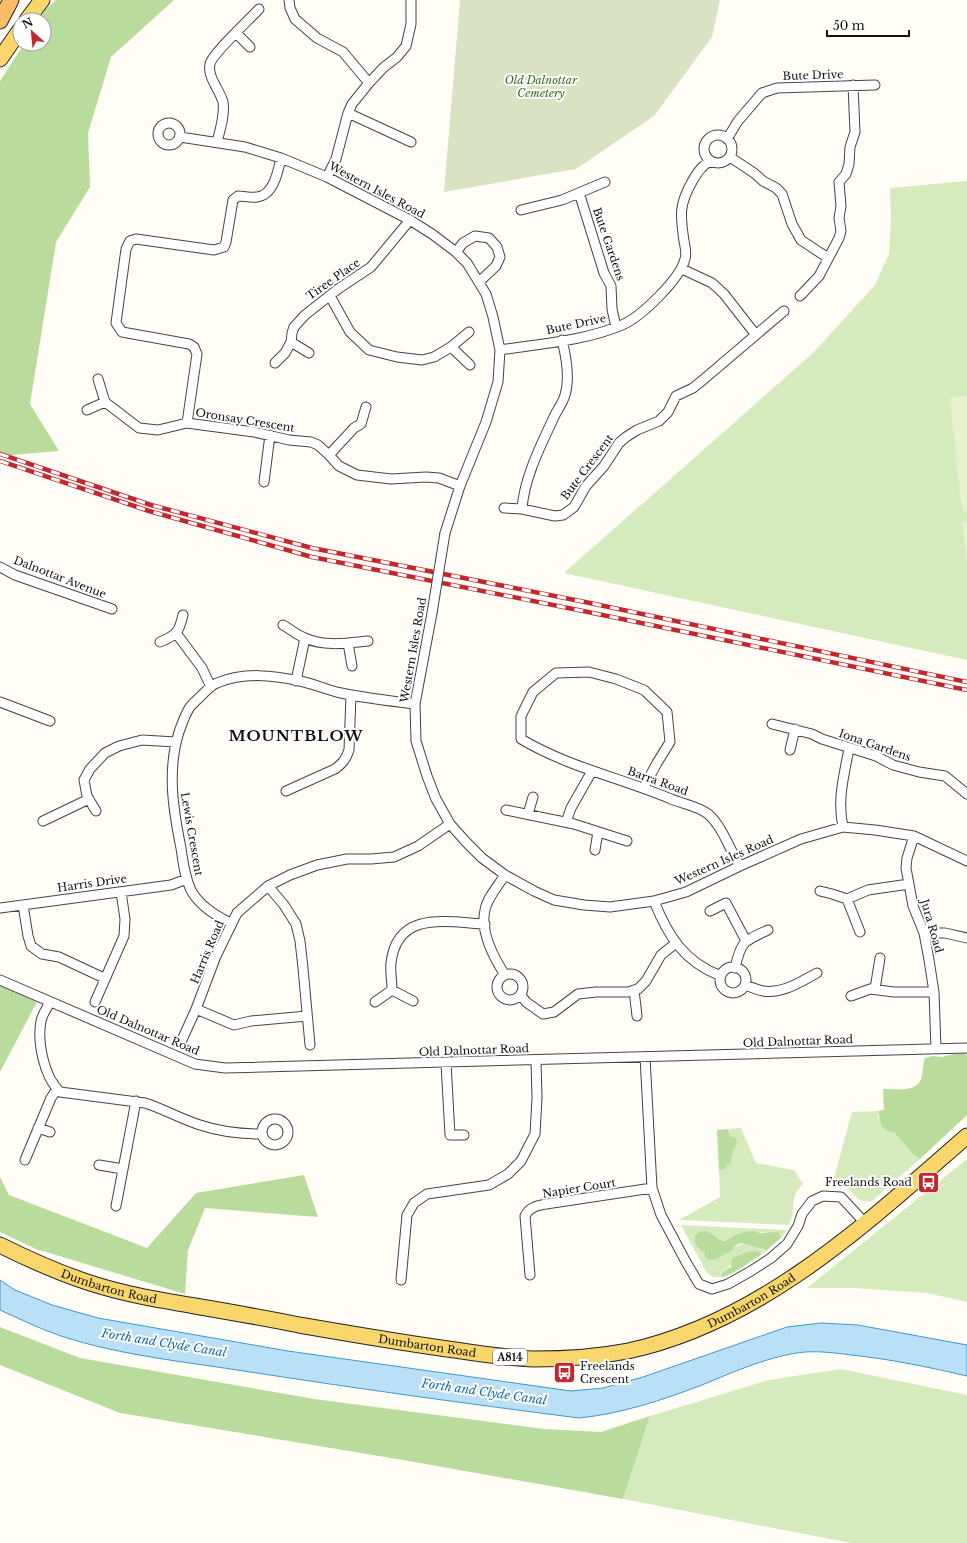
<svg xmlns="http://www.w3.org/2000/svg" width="967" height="1543" viewBox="0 0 967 1543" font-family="'Libre Baskerville',serif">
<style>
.green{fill:#d5ebbd}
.forest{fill:#b9dc9c}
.cemetery{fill:#d9e3c4}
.pitch{fill:#e6f2cf}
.water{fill:#b9e0f7;stroke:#3f96cf}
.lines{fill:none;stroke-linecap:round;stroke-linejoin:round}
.minor-casing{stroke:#444;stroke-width:11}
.primary-casing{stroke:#222;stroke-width:17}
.trunk-casing{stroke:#222;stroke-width:17}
.minor{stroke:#fff;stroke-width:9}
.primary{stroke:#f9d66b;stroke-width:15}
.trunk{stroke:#f7bc64;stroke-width:15}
.rail-casing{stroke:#c4262e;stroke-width:4.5}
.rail{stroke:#fff;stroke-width:3;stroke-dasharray:9;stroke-linecap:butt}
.minor-bridge-casing{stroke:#444;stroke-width:11;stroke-linecap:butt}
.minor-bridge{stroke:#fff;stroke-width:9}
.labels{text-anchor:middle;stroke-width:4;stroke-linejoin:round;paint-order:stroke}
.shield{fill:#fff;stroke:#585858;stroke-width:1}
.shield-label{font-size:10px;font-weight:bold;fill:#111}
.street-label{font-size:11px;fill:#111;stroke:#fff}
.park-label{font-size:11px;font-style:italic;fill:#2f6b1f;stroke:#fff}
.poi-label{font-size:11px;fill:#111;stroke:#fff;text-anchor:end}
.water-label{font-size:12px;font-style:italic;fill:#1768a6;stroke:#fff}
.district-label{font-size:15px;font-weight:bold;letter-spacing:1px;fill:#111;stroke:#fff}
</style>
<rect width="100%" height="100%" fill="#fffdf5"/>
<path class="green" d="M967,181V660L564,573L814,352L875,285L889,254L891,220L890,188Z
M878,1111V1117L887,1131L895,1133L913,1154L920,1159L872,1201C858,1204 853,1193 845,1185C842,1182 838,1180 834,1178L852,1112Z
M741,1128L756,1163L794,1170L803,1184C788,1198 797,1209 789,1225L679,1220L720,1197L719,1170C733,1166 734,1148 733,1137L730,1136L728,1129Z
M967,1159V1302L927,1293L853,1288H807Z
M681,1225L787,1230L782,1237L781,1235C769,1232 747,1230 735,1235C731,1237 728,1240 724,1242L721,1241L719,1237L717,1259C721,1256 739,1244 742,1244C750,1244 759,1249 767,1250L762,1254C746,1243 735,1265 723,1271L721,1274V1277H713L707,1273Z
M841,1369L967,1395V1543H851L623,1499L650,1416L769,1380Z"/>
<path class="forest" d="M56,0H174L111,57L88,133L90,187L56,242L30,404L59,451L0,456V81L24,44H44V20H39L46,9Z
M0,985L37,1002L0,1072Z
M965,1051L967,1057V1115L920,1159L913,1154L895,1133L887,1131L881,1125L878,1111L884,1110L883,1089C896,1089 919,1093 922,1076C923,1070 923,1063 925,1058L933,1056L942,1057Z
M728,1129L730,1136L736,1138L737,1144L734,1148L730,1164H727L726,1169L719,1170L717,1130Z
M304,1175L318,1217L205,1208L188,1250L185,1294L36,1249L0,1232V1177L9,1195L147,1248L196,1193Z
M706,1231C713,1234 719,1240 724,1242L735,1235L744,1232L753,1231L761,1233L778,1232L782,1237L767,1250L741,1243L736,1245L732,1250L717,1259L710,1260L706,1258L704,1252C697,1248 694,1244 695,1236L699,1232Z
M751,1251H757L762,1254C749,1262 736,1274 721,1277C721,1271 726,1270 731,1267L732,1258Z
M0,1327L80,1358L314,1399L544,1429L601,1432L650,1416L623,1499L403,1460L120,1413L0,1365Z"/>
<path class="cemetery" d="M460,0H720L712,37L654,116L576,169L444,192Z"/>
<path class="pitch" d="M967,396V511L962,512L950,398Z
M967,521V566L962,522Z"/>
<path class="water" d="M0,1280L15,1290L52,1305L98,1318L288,1351L571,1391L603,1388L643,1377L787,1327L821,1323L858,1325L967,1345V1376C928,1367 890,1359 851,1355C836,1353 820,1351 805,1352C772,1355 733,1372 702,1385C663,1400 620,1414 579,1418C469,1404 360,1389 250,1372C188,1362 122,1356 61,1336C40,1329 20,1319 0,1310Z"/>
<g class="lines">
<defs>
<path id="minor" d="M289,0L290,8L295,19L317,38L343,52L369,83
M236,33L250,47
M348,113L411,142
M158 134a11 11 0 1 1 22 0a11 11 0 1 1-22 0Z
M704 149a14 14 0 1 1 28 0a14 14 0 1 1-28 0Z
M180,137L245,147L281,158L327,177L410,220L432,234L456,252L467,263L486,294L493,317L500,350L498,382L486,422L460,486L445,533
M727,139L738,121L762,93L777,88L875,85
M217,142C220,130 225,115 223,102C220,90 207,77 210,64C212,54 250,19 259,9
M730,157L754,173L763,181L776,188L782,194L792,224L801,240L828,258
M281,158C278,171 274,195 257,197C251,198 244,196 238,196L233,200L226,242L224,247L214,250L136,239L130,241L126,249L116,323L122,332L189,344L194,347L197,354L187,423L254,432L289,440L311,442L318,445L329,455L339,466L357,475L391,479L426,477L439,478L460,486
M327,177L336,159L348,113L352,104L369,83L383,68L397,57L406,46L411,24V0
M578,194L581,199L604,273L611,286L612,309L616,327
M521,210L562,200L605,182
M456,252L463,243L475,236L489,238L497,247L500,257L496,266L479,282
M682,269L712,283L724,294L756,335
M330,296L350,332L369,350L397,357L422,360L434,357L451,347L469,332
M800,296L819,276L839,238L841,231L839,218L841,206L839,182L846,174L849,164L850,147L855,132L853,85
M291,342L309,353
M451,347L470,365
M500,350C540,344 584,341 622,325C641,317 680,279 685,259C687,254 685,246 684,241C680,214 679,204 693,180C698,172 702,165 711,161
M275,363L285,353L291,342L292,333L294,327L305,315L338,289L371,267L410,220
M105,402L139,428L158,430L187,423
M87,410L105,402L98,379
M329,455L354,428L361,424L366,407
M264,482L270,435
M504,508L522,509L555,516L563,515L574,507L586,486L604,466L619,443L626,437L637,430L659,421L668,412L676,396L693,388L704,379L784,311
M522,509C524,478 541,445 554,417C557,410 563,403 565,395C570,379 566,356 562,340
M0,567L15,575L112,609
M432,613L415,704L416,741L427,776L436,799L450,824L466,842L482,858L505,875L534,891L554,900L584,905L610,907L654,901L686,892L740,866L801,839L843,827L875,830L914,836L967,861
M283,625C290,629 297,635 305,638C325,647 348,643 368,641
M176,633L202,668L211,687
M160,642C177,635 179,632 183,615
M348,643L352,666
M296,681L305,638
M0,702L50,721
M772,724L812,734L822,739L876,756L893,765L919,772L945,776L967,794
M790,750L795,729
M644,787L657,763L670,742L667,712L644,690L616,679L589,672L556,673L533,692L521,716V739C568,767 621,778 671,799C683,804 698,806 708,814C723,827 729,849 740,866
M286,791L335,769C343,763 346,759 349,750L351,695
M506,810L574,824L627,841
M96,811L87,796L84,780L90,769L105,753L119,746L142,740L176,742
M528,814L533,797
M43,821L89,799
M566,822L571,808L592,771
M843,827C837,800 844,775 849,749
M914,836L907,858L906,868L913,906L924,933L929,960L934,992L936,1049
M595,850L598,832
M268,886L284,905L296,924L300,941L303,968L310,1045
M820,891L832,894L847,899L868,890L909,884
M847,899L860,932
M654,901C668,936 684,962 721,976
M23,905L28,936L31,946L42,954L59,957L104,978
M0,908L171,885L187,879
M710,911L726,903L746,941
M231,923C216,916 201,907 192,892C185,879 183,862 181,848C173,809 167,770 179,732C182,724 185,714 190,707C193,703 197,700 201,696C205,692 211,685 217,683C244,672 272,675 300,681C314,684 327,690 341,693C365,698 390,701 415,704
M924,933H945L967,938
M720 980a13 13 0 1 1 26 0a13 13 0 1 1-26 0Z
M735,968C741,941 744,941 768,930
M497 987a13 13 0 1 1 26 0a13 13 0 1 1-26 0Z
M505,975C494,958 480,931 485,910C487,898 498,886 505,875
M0,980L195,1064L225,1068L967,1048
M745,985C751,987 757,990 763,991C783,994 800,982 817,973
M875,989L880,958
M392,990C392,981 390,971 391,963C397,910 447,922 485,924
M634,990L637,1016
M521,995L526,1002L543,1014L554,1012L578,994L596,992H628L638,989L646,981L661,955L676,943
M851,996L870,989L894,992H934
M50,1002C47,1008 42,1015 41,1021C37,1042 44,1077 60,1092L145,1103C164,1109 181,1119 200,1125C221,1132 240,1134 262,1134
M95,1002L124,936L125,919L121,892
M375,1002L392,990L413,1001
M196,1009L234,1025L251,1021L307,1016
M181,1042L196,1009L216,956L237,913L268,886L290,875L317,865L347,859H371L394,857L418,846L450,824
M645,1057L652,1188L661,1215L686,1262L699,1284L712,1289L728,1284L751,1271L771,1258L787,1244L798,1226L802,1214L812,1201L823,1196L841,1197L865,1223
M446,1063L450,1135H464
M262 1132a13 13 0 1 1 26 0a13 13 0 1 1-26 0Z
M38,1128L50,1132
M25,1160L51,1098L57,1089
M99,1165L123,1169
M116,1206L136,1101
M530,1275L525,1216C529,1207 537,1206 546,1204L652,1188
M401,1280L407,1215L414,1203L427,1194L489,1185L508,1174L521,1161L535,1134L537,1098L536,1060"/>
<g id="primary">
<path d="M27,20L42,0"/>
<path d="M0,59L20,30"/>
<path id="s1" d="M0,1245C28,1259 57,1272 87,1282C123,1294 159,1300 195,1306C230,1312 265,1318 299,1325C351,1334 403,1343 455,1350C481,1354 508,1358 534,1359C565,1359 597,1357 628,1351C762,1322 867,1223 967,1136"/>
</g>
<path id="trunk" d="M0,21L11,0"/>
</defs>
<use href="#minor" class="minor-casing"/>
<use href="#primary" class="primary-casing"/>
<use href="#trunk" class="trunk-casing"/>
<use href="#minor" class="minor"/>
<use href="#primary" class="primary"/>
<use href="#trunk" class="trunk"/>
<defs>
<path id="rail" d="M0,454L151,505L312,548L585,602L967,682
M0,461L149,511L312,557L583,611L967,690"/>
</defs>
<use href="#rail" class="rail-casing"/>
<use href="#rail" class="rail"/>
<defs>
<path id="minor-bridge" d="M432,613L445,533"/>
</defs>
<use href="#minor-bridge" class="minor-bridge-casing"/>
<use href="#minor-bridge" class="minor-bridge"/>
</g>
<defs>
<symbol id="bus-square" viewBox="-11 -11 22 22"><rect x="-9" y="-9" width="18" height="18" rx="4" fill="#c4262e" stroke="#fff"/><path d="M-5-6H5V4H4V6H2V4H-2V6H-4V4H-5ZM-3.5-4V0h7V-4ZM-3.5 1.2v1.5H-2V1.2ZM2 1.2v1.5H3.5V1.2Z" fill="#fff"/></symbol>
</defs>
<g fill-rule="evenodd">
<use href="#bus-square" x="916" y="1170" width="25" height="25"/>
<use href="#bus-square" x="552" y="1360" width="25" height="25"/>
</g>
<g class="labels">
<rect class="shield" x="493" y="1349" width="34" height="16" rx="3"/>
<g class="shield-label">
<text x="510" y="1361">A814</text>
</g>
<g class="street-label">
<text transform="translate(813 75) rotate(-2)" y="4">Bute Drive</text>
<text transform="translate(377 190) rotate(28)" y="4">Western Isles Road</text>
<text transform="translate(609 244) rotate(71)" y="4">Bute Gardens</text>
<text transform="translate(333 279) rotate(-35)" y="4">Tiree Place</text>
<text transform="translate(576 324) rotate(-12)" y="4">Bute Drive</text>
<text transform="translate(245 420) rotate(9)" y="4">Oronsay Crescent</text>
<text transform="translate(587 467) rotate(-53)" y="4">Bute Crescent</text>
<text transform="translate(60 577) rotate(21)" y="4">Dalnottar Avenue</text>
<text transform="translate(413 650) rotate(-80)" y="4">Western Isles Road</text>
<text transform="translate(875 745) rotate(19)" y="4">Iona Gardens</text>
<text transform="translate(658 781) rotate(20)" y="4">Barra Road</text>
<text transform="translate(192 834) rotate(80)" y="4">Lewis Crescent</text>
<text transform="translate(724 860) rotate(-24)" y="4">Western Isles Road</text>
<text transform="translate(92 883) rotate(-8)" y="4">Harris Drive</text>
<text transform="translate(932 926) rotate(74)" y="4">Jura Road</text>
<text transform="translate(207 952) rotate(-67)" y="4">Harris Road</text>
<text transform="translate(148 1030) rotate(23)" y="4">Old Dalnottar Road</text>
<text transform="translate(798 1041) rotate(-2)" y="4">Old Dalnottar Road</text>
<text transform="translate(474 1050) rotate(-2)" y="4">Old Dalnottar Road</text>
<text transform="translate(579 1188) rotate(-9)" y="4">Napier Court</text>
<text dy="4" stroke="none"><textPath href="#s1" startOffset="117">Dumbarton Road</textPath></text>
<text dy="4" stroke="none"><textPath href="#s1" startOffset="777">Dumbarton Road</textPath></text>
<text dy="4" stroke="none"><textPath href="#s1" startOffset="441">Dumbarton Road</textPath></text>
</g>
<g class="park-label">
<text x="541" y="84">Old Dalnottar<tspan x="541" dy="13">Cemetery</tspan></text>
</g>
<g class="poi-label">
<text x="912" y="1186">Freelands Road</text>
<text x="580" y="1370" text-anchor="start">Freelands<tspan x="580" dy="13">Crescent</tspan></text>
</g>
<g class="water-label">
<text transform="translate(164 1343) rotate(9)" y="4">Forth and Clyde Canal</text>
<text transform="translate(484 1392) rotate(8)" y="4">Forth and Clyde Canal</text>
</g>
<g class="district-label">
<text x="296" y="741">MOUNTBLOW</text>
</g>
</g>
<g transform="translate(32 32) rotate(333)"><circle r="19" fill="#ffffff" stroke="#a0a0a0"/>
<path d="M0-3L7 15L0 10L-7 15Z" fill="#c4262e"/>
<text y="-6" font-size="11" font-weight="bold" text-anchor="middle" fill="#111111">N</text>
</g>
<path d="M827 30v6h82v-6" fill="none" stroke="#111111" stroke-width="2"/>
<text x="833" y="30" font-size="12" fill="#111111" stroke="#ffffff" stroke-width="3" paint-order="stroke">50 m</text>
</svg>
